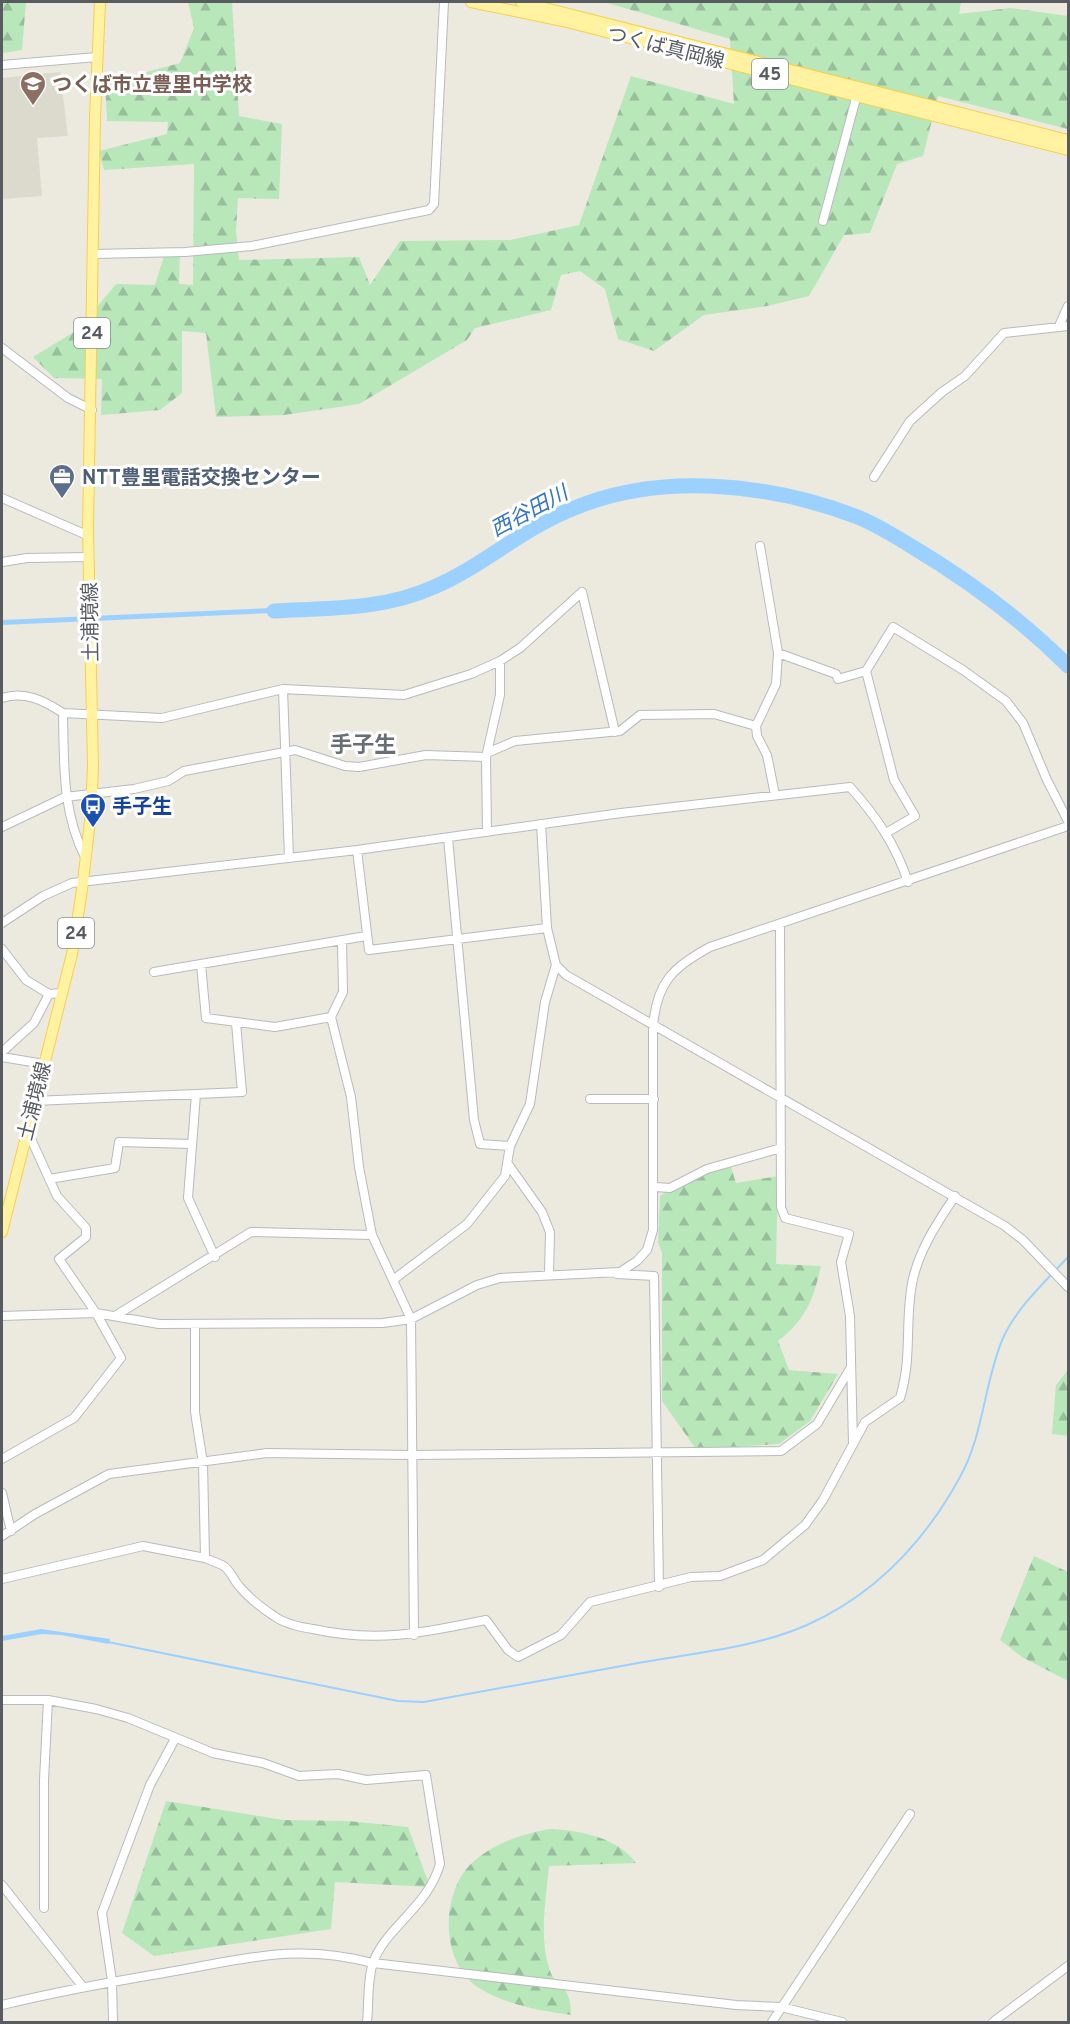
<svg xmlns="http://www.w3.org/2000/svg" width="1070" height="2024" viewBox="0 0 1070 2024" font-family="Overpass,'Noto Sans JP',sans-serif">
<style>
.education{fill:#dcd9cd}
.forest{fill:url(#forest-firs)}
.water{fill:#9cd1ff}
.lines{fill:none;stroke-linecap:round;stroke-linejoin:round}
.stream{stroke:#9cd1ff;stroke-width:2}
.river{stroke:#9cd1ff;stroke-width:15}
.minor-casing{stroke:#b7babf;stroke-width:10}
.major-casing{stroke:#fbce49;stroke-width:12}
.minor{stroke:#fff;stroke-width:8}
.major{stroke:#fff3a1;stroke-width:10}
.labels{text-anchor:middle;stroke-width:6;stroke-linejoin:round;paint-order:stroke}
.shield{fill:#fff;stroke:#8a8d90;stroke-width:1.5}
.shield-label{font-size:18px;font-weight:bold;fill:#585c61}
.street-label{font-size:20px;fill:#585c61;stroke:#fff}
.education-label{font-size:20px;font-weight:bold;fill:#785e54;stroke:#fff;text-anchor:start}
.service-label{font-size:20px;font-weight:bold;fill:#4e5e75;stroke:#fff;text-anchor:start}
.transit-label{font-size:20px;font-weight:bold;fill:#164399;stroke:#fff;text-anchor:start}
.water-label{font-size:21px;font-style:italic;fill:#3575c1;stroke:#fff}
.quarter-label{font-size:22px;font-weight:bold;fill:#696e73;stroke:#fff}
</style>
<defs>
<pattern id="forest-firs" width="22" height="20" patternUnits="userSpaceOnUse" patternTransform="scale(1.5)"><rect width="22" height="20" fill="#b8e7ba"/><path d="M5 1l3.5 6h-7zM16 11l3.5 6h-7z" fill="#98be9b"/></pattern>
</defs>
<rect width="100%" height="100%" fill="#eceade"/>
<path class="education" d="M60,72L68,136L37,138L42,196L2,199V78Z"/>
<path class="forest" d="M2,2H26L22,50L2,53Z
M188,2H232L239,116L282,124L279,199L238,198L236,231L239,260L359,257L370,285L400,241L510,240L579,225L631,76L734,104L730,39L604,2H961L959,14L1010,8L1068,16V129L938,96L923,156L897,164L870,233L844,235L809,296L767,306L704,315L654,351L618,339L605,289L580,271L561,275L551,310L475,328L467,340L359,404L284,415L216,417L206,333L182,331V393L160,410L101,415L102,379L54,378L33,357L79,329L116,284L155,285L164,256H180L179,284L193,285L194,164L104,170L99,151L167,134L168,122L107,121L105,83L180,63L194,28Z
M730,1164L736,1183L778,1176L776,1264L821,1266C813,1300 807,1318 778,1341L789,1370L838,1374L810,1421L779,1444L696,1449L662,1401V1253L658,1242L660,1196L670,1188Z
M1068,1370V1436L1052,1434L1056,1385Z
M1034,1556L1068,1572V1681L1022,1657L1000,1640Z
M166,1801L283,1820L348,1821L408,1827L430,1887L335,1882L331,1929L154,1956L122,1933Z
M550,1829C579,1830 619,1838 636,1863L549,1866C546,1899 539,1936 549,1968C555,1990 571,1981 571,2015C541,2011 506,2005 479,1988C440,1964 440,1893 472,1863C494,1843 521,1834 550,1829Z"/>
<path class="water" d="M294,607V612L2,625V620Z
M41,1629L110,1639L109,1644L61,1635L42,1634L2,1641V1636Z"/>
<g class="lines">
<path class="stream" d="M108,1642L398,1701L424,1702C495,1689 567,1676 638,1663C693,1653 755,1648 807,1625C876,1594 924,1543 960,1477C984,1434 984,1382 1003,1338C1017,1307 1046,1281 1068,1257"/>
<path class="river" d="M274,611C329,608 383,610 434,587C483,566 522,529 572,509C660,472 767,483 855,516C874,523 893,535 911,546C968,580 1021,619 1068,666"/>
<defs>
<path id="minor" d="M2,65L97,57
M823,221L858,91
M93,254L185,252L252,246L429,210L434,204L444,2
M1059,326L1068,306
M2,348L68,398L92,410
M874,477L910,421L942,392L965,376L1004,333L1068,326
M2,498L89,536
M760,546L778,653L776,684L756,726L757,736L767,755L775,795
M2,562L27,558L89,557
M778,653L836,674L838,679L866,671L893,627L963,670L1006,701L1023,723L1047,780L1068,821
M866,671L894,780L915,816L886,833
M283,689L289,858
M2,698C25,691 43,700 63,713L162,718L283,689L404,695L471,674L500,661L520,648L582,592L615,732
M63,713C64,764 62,813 86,859
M487,753L515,741L620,731L640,715L714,714L756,726
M541,824L547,928L556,965L566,975L1005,1226L1023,1240L1068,1287
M2,827L65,797L134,789L168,781L184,771L295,750L345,766L359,767L426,755L486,757
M487,832L486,757L500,695V661
M448,838L474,1120L480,1144L510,1146
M357,850L369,950L547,928
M2,923L43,896L72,883L357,850L621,813L850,787C876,816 896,845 908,882
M780,924L781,1207L785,1218L849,1234L841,1262L850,1316L853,1444
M342,941L343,992L331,1017L351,1097L359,1167L372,1235L411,1319L414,1635
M2,949L26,980L49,994
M201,965L206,1018L275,1027L331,1017
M154,972L366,936
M2,1052L34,1023L49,994L62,993
M2,1057L44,1064
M196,1094L188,1198L215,1257
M590,1099H654
M34,1101L242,1092L236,1023
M508,1164L542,1212L550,1232L549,1275
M49,1179L115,1168L119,1142L192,1144
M655,1187L670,1188L707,1169L781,1148
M617,1274L654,1276L659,1587
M393,1280L467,1224L505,1176L510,1146L530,1104L545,1002L556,965
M2,1316L96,1313L159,1324L383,1323L411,1319L477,1285L500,1278L620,1272L637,1261L647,1250L653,1230V1026C657,982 673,967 710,947L1068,826
M115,1316L251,1232L372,1235
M195,1325V1412L203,1463L205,1558
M2,1459L74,1418L121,1358L96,1313L59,1259L86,1237V1228L57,1196L31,1139L25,1138
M2,1493L11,1531
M2,1536L35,1514L109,1474L267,1453L411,1455L781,1451L817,1424L851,1367
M2,1579L143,1546L205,1558L222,1565C231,1570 232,1578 239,1586C248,1597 262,1608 274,1616C285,1624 299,1627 313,1629C377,1643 423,1633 486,1620L508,1650L518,1657L561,1635L590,1602L691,1577L720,1576L763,1560L805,1525L823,1500L865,1422L900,1398C913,1356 904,1318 913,1279C920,1248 938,1222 955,1196
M2,1700H48L96,1709L128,1718L213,1753L263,1763L299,1776L338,1774L366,1780L426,1775L440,1864C428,1907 385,1928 373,1963C367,1980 369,2004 367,2022
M2,1885L83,1987
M44,1908V1780L48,1700
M2,2005C56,1992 110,1982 164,1973C242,1960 293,1942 373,1963L736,2005L781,2007L842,2022
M113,2022L112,1981L102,1913L150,1785L175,1739
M772,2022L910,1814
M993,2022L1068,1966"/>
<path id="major" d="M471,2L563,21L1068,150
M521,2L1068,140
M2,1232L72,954L82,890L91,812L93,766L88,529L95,117L100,2"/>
</defs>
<use href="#minor" class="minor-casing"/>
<use href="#major" class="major-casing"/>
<use href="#minor" class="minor"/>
<use href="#major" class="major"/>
</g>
<defs>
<symbol id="school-pin" viewBox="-11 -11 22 30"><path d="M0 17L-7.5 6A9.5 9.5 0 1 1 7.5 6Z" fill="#8d6e63" stroke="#fff"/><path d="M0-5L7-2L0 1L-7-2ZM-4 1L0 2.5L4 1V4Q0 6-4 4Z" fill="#fff"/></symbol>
<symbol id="office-pin" viewBox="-11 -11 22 30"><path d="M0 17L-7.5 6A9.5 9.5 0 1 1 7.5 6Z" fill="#5c6f8a" stroke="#fff"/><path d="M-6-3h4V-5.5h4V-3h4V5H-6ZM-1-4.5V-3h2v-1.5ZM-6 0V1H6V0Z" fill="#fff"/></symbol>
<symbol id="bus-pin" viewBox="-11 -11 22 30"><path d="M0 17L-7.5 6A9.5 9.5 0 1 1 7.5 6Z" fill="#1a4fb4" stroke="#fff"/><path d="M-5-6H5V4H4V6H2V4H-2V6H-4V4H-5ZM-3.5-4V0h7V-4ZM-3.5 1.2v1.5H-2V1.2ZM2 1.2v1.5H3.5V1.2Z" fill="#fff"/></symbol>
</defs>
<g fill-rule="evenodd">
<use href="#school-pin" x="18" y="69" width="30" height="40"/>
<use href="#office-pin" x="47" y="462" width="30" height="40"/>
<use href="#bus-pin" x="78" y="791" width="30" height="40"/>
</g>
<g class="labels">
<g class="shield">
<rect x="752" y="59" width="36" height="30" rx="4.5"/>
<rect x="74" y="318" width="36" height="30" rx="4.5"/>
<rect x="58" y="918" width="36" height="30" rx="4.5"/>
</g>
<g class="shield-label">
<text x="770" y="80">45</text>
<text x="92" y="339">24</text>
<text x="76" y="939">24</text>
</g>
<g class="street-label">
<text transform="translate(666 47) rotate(14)" y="7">つくば真岡線</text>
<text transform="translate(90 622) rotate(-91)" y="7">土浦境線</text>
<text transform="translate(34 1101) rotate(-76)" y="7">土浦境線</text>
</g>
<g class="education-label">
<text x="52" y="91">つくば市立豊里中学校</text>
</g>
<g class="service-label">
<text x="82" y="484">NTT豊里電話交換センター</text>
</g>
<g class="transit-label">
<text x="112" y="813">手子生</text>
</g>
<g class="water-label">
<text transform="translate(529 511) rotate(-28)" y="7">西谷田川</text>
</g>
<g class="quarter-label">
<text x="363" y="752">手子生</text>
</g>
</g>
<rect width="1070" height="2024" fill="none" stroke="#585c61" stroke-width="6"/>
</svg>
